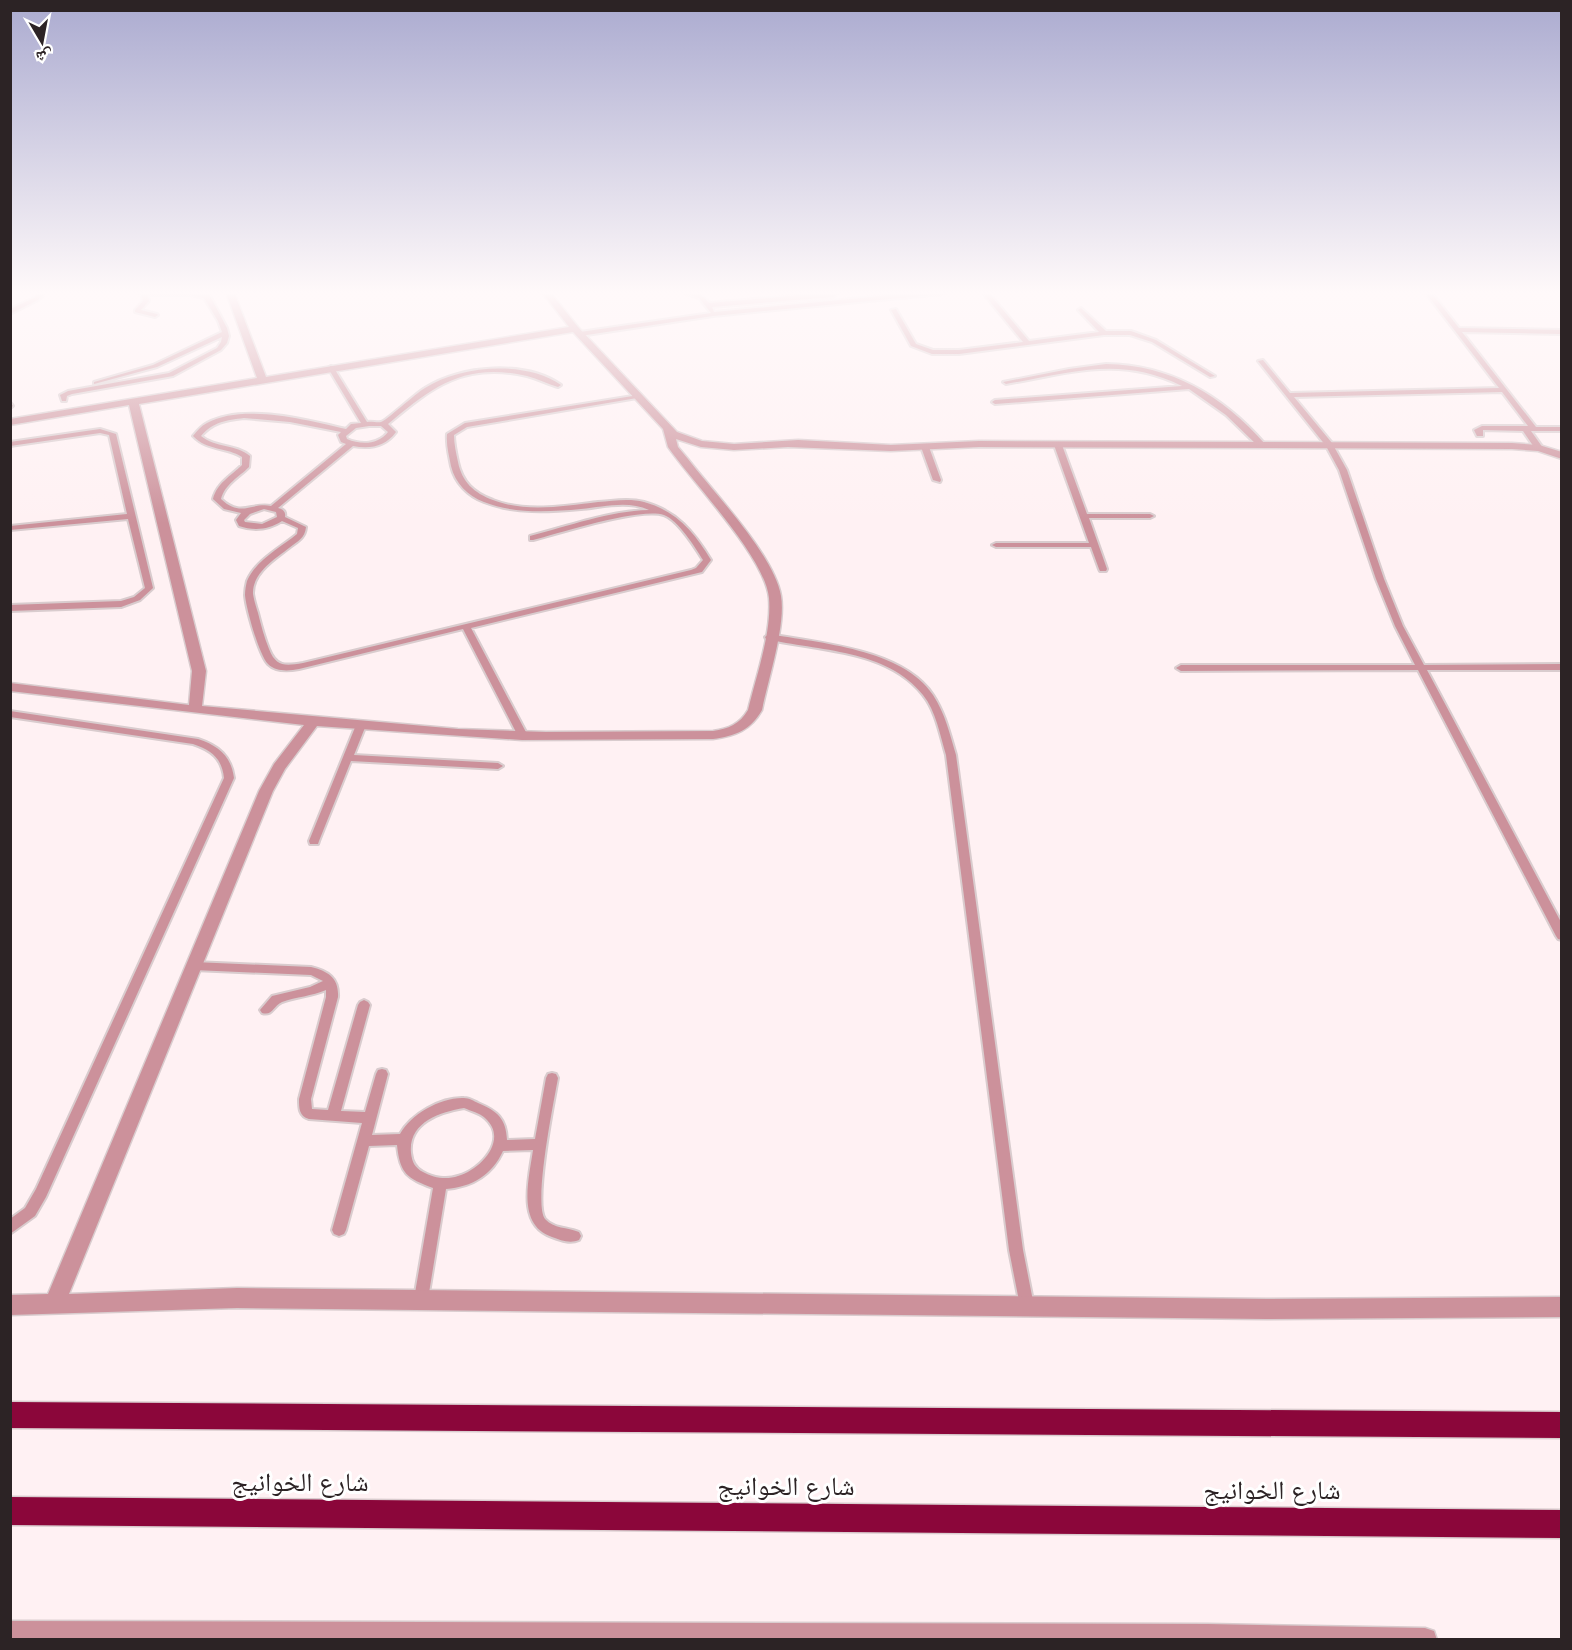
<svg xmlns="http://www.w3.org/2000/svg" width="1572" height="1650" viewBox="0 0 1572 1650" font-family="Montserrat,'Noto Naskh Arabic',sans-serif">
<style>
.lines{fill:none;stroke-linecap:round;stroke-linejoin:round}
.lane-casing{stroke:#d9ccce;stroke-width:4}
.street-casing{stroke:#d9ccce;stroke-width:3}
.highway-casing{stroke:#d9ccce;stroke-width:3}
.lane{fill:#cc919b;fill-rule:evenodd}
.street{fill:#cc919b;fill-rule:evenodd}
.highway{fill:#8b063a;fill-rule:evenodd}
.labels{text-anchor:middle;stroke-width:6;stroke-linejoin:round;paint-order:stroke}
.near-street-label{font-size:26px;fill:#2c2325;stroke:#fff}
</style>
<rect width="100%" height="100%" fill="#fff1f3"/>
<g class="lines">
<defs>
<path id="lane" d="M40,292H46L38,300L10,314V309L34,298Z
M137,292H196L203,294L202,292H208L227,328L229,336L227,343L221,350L173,376L72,394L67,396L66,401H62L60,395L68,391L169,373L217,348L221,342L222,337L157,367L94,384V382L153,365L222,332L218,321L204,298L190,295H148L149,301L141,310L157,314L158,315L155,317L135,312V310L143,301L141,294Z
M682,292C694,292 702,294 709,303L839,292L833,297L712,307L714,312L923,292H945L942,294L713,316L580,336L577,334L580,332L711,313L699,298Z
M982,292H988L1029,341L1099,332L1079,311L1078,310L1081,308L1106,331H1131L1156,340L1215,376L1210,377L1152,342L1130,335H1104L959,354H932L911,346L891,310L896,309L916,344L933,350H959L1023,342Z
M1425,292H1431L1459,328L1562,330V334L1462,332L1536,427H1562V431H1531L1543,448L1542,450H1536L1523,431L1483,430V436H1477L1474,430L1482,426H1528L1502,392L1294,397L1332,443L1347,470L1384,579L1403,626L1424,665L1562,664V670H1427L1562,924V940L1558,939L1556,936L1418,670L1181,671L1176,668L1181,665H1415L1395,626L1376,579L1339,470L1326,446L1258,361L1263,360L1290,393L1499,388Z
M1106,364C1171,365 1222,395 1265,444L1258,446L1226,415L1189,389L995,404L992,402L995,400L1182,386C1120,355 1070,373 1006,384L1003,382L1069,369Z
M331,366L334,368L367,422C371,421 378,423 381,422C386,421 416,393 425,388C460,365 526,360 561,385L558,387C548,384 538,379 527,376C465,362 433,386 388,424L396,432C385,447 370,449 353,446L278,508C283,509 286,512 285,517L306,527C305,538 298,541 289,548C275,559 252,573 253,594C254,600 256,607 258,613C261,625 264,637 269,649C276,667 285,666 303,663L691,570L696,568L703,560C695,547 678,520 664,515C640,507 560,533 533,540H530V536C569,526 609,511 649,510C628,500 603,507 581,509C548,512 515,514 484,502C468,496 455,483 451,466C449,455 446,445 447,434L465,423L639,395V397L637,398L467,427L454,435C454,444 456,453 458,462C462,482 474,493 493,500C526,513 564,506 598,502C613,501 629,498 644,502C677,511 694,532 711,560L702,572L471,628L528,736L523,739L518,736L463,629L299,669C289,671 276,672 268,664C259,655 246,608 245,595C245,590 246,585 247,581C256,560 280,548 297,534L298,528L282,521C268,530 254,531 239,526L236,520L241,513L224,509L213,499C217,483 231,476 242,465V457C227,447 207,451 193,436C197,431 201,426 207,423C243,403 307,420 346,429L351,424L361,423L328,368ZM244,418L290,422L341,432L338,435L341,442L346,444L271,506C251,502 241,518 221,499C225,484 239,477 249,467L250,456C236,444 215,448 201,436C213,422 226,420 244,418ZM369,426H381L388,432C378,445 361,445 347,439L346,436L356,428ZM264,509L276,512L277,517L262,524L245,522L244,520L250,514Z
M10,402L13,406L10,408Z
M100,429L116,434L153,588L140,600L121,607L10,611V605L121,601L134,597L145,588L128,519L10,530V526L127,514L109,435L100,433L10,446V442Z
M1055,443L1062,445L1087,514H1150L1154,516L1150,518H1089L1107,569L1106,571H1100L1099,569L1091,547H996L992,545L996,543H1089L1054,445Z
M922,445L929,447L941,480L940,482L933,480L921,447Z
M769,634C819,643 903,649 933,695C945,713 950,735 956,755L1023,1250L1034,1306L1032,1311L1027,1313L1022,1311L1020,1306L1009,1250L946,755C940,735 936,711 923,695C887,649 818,651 766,639L765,637Z
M10,711L198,739C219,746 231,756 234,778L46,1197L35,1216L10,1234V1219L25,1208L36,1189L224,778C222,758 211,750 193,744L10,717Z
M361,722L366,725L354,755L498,763L503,766L498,769L351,761L319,841L318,844H310L309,841L356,725Z
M194,962L311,967C328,971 339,978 338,997L311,1099L312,1109L328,1110L358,1005L360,1002L364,1000L368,1002L370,1005L341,1111L365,1112L376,1074L378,1070L382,1069L386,1070L388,1074L372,1135L400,1134C411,1114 441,1097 464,1098C469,1098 474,1101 478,1103C497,1111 506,1118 507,1140L535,1139L546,1078L548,1074L552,1073L556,1074L558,1078C554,1101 533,1203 545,1219C554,1229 567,1227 579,1232L581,1236L579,1240C570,1244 560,1240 552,1237C516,1225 529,1179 533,1150L503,1151C492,1175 472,1187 446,1189L428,1299L426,1304L421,1306L416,1304L414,1299L433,1188C407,1178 400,1174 397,1145L369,1146L346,1230L344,1234L339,1236L334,1234L332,1230L362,1123L309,1119C299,1116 299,1108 299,1099L326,997V990C312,996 296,997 282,1002C273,1006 273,1016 262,1013L260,1010L272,996L310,987L323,981L311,975L194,970L190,969L188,966L190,963ZM464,1108C471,1111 480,1113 485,1118C509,1139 481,1170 458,1176C447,1180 433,1178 423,1172C415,1168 412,1162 411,1153C408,1123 439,1112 464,1108Z"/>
<path id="street" d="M226,292H234L266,377L569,327L542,292H550L578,327L677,432L702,441L734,444L798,440L891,445L979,441L1512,443L1539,445L1562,452V459L1538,451L1512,449L979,447L891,451L788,447L734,450L701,447L676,439L678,447L688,459C714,493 774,555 781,596C786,626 768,679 762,710C751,730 735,736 713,739L522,740L317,726L285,769L273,791L69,1294L237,1288L1266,1299L1562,1297V1317L1266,1319L237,1308L10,1315V1295L48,1294L259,791L274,764L304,725L10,691V683L189,705L192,671L129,405L10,425V419L257,378ZM573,332L663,429L668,447C693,483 765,557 769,598C772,632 756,677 748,710C740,724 728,729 713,731L546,732L458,729L202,706L206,671L139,404Z
M10,1621L1208,1624L1425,1628L1434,1631L1437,1640H10Z"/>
<path id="highway" d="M10,1402L1562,1412V1438L10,1428Z
M10,1497L1562,1510V1538L10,1525Z"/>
</defs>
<use href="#lane" class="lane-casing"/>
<use href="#street" class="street-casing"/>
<use href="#highway" class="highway-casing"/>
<use href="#lane" class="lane"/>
<use href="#street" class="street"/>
<use href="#highway" class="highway"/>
</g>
<linearGradient id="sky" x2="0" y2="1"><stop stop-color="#ababd0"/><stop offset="0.56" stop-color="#fff9fa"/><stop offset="1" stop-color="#fff9fa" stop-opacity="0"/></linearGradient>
<rect width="1572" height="523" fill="url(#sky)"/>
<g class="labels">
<g class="near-street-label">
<text x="300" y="1491">شارع الخوانيج</text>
<text x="786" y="1495">شارع الخوانيج</text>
<text x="1272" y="1499">شارع الخوانيج</text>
</g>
</g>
<rect width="1572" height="1650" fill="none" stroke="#2c2325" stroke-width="24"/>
<g transform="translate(42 42) rotate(170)" stroke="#ffffff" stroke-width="4.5" paint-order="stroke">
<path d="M0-4.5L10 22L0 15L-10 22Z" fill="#2c2325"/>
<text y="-9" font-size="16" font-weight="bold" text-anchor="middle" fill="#2c2325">ش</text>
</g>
</svg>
